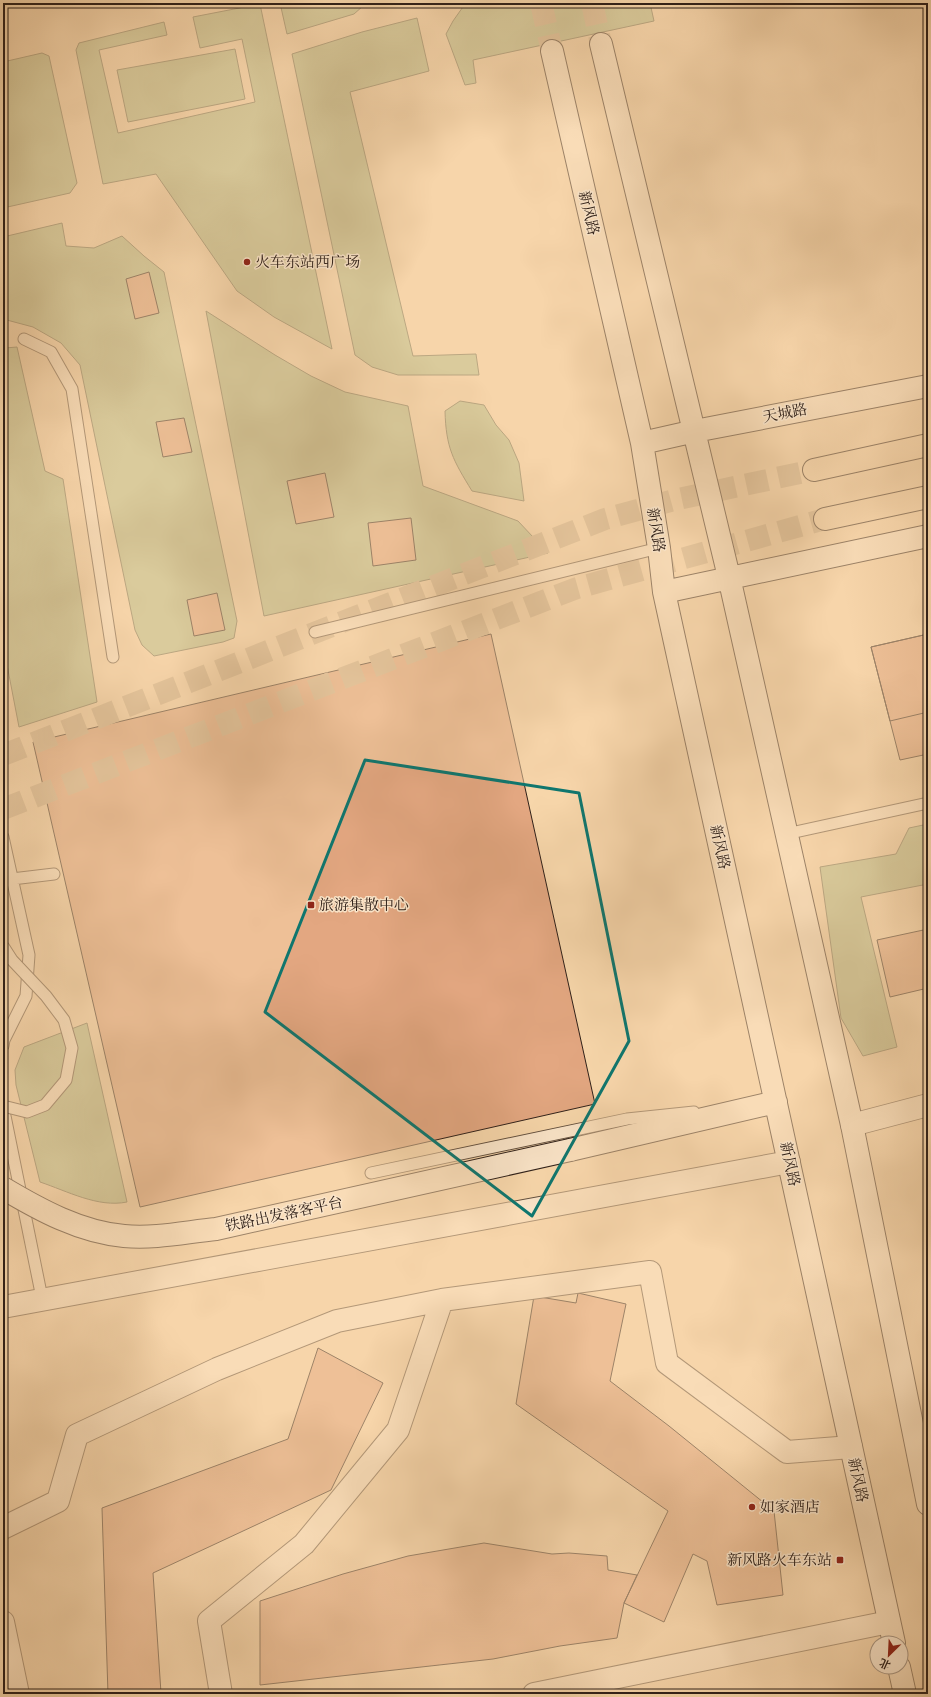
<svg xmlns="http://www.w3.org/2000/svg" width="931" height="1697" viewBox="0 0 931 1697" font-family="Alegreya,'Noto Serif SC',serif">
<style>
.green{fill:#b7bf8d;stroke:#737053}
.building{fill:#e3a781;stroke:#2f2019}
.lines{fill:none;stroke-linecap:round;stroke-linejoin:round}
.secondary-tunnel{stroke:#cfb28d;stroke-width:22;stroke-dasharray:22 11;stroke-linecap:butt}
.primary-tunnel{stroke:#cfb28d;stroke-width:22;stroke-dasharray:22 11;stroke-linecap:butt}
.service-casing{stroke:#614e3d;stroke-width:13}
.minor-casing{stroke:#614e3d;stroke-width:24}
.tertiary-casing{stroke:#614e3d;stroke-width:24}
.secondary-casing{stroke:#2f2019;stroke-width:24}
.primary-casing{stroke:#2f2019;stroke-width:24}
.service{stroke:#fae4c8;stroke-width:11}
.minor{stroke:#fae4c8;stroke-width:22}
.tertiary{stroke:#fae4c8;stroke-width:22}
.secondary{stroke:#fae4c8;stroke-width:22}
.primary{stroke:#f7d6aa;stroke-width:22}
.service-bridge-casing{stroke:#614e3d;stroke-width:13;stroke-linecap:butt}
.secondary-bridge-casing{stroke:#2f2019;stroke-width:24;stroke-linecap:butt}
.service-bridge{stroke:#fae4c8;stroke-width:11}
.secondary-bridge{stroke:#fae4c8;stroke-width:22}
.marked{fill:none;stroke:#0f766e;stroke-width:3;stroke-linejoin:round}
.poi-dot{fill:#8f2418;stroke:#fae4c8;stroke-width:1.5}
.labels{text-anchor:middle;stroke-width:3;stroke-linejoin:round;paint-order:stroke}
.street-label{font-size:15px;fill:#2f2019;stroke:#fae4c8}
.poi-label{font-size:15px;fill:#2f2019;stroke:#fae4c8;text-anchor:start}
</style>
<rect width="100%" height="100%" fill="#f7d6aa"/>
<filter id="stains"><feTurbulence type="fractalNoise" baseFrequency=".005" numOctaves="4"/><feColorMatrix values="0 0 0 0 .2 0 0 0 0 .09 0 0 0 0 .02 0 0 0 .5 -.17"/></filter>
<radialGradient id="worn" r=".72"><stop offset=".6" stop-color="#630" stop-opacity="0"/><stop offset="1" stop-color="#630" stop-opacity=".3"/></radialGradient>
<path class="green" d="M280,3H352L363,6L354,14L287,34Z
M471,3H650L654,21L473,60L476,83L465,85L446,34L453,21L465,4Z
M260,4L332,349L274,317L237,291L156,174L103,184L76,50L79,43L164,22L167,35L99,50L118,133L255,102L242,39L200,48L193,17Z
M417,18L429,71L350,92L413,356L476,354L479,375H398L372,367L355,355L292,54L362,32Z
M235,49L245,99L128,122L117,70Z
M42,53L49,56L77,183L70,193L3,208V62Z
M62,223L66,246L94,248L122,236L144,256L164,272L237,621L234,638L223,642L154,656L142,645L135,630L80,365L61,343L33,327L3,319V237Z
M206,311L275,355L311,376L345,392L408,406L423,486L518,521L548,553L264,616Z
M3,342L5,348L17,347L45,471L63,479L97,702L19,727L3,644Z
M460,401L484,405L496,425L509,440L519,463L524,501L472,491C453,460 446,448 445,411Z
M928,824V884L861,897L897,1047L863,1056L841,1018L820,867L896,854L909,828Z
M87,1023L127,1202C98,1208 67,1191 40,1182L16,1085L15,1070L24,1047Z"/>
<path class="building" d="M149,272L159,313L135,319L126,279Z
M184,418L192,452L163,457L156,422Z
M325,473L334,517L296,524L287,481Z
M411,518L416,560L373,566L368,523Z
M217,593L225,630L194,636L187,600Z
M491,634L595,1104L140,1207L33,742Z
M928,634V754L900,760L871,647Z
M928,634V712L890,721L871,647Z
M928,929V988L890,997L877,940Z
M578,1293L626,1304L610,1381L669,1426L774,1511L783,1595L717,1605L707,1561L693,1554L664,1622L624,1603L668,1511L516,1404L534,1296L576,1303Z
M318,1348L383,1383L331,1490L153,1573L161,1693L108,1694L102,1508L288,1439Z
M484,1543L552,1554L569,1553L607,1556L608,1570L637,1575L624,1603L617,1638L560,1646L493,1659L260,1685V1601L343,1574L408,1556Z"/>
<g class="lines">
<path class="secondary-tunnel" d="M541,3L552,51
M592,3L601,44"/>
<path class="primary-tunnel" d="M3,755L605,519L674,500L814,470
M3,809L577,588L825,519"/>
<defs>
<path id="service" d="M24,339L51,352L72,389L113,657
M315,632L659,548
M786,834L928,803
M3,837L29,955L26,996L4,1040L3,1046
M12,879L54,874
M3,1106L42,1298
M371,1173L627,1119L694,1112"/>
<path id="minor" d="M3,1528L58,1501L77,1435L217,1369L337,1321L442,1300L650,1272L667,1363L787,1452L851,1447
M221,1694L209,1621L304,1544L398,1430L442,1300
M534,1694L889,1622"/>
<path id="tertiary" d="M852,1125L928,1105
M3,1307L789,1162
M3,1622L18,1694"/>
<path id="secondary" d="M601,44L729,577L852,1125L928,1504
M552,51L642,443L659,548L664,592L894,1643
M642,443L695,431L928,386
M664,592L928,536
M570,1150L776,1102
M899,1667L905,1694"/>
<path id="primary" d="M814,470L928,445
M825,519L928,497"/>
</defs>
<use href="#service" class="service-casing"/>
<use href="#minor" class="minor-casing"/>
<use href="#tertiary" class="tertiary-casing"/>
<use href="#secondary" class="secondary-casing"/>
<use href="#primary" class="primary-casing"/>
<use href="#service" class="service"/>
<use href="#minor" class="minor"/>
<use href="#tertiary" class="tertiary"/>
<use href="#secondary" class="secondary"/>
<use href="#primary" class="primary"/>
<defs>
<path id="service-bridge" d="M3,946L12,960L46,996L64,1020L72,1048L66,1080L45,1105L27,1112L3,1106"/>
<path id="secondary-bridge" d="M3,1188C40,1210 80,1232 124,1236C154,1239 186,1232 216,1229L570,1150"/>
</defs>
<use href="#service-bridge" class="service-bridge-casing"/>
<use href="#secondary-bridge" class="secondary-bridge-casing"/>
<use href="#service-bridge" class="service-bridge"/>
<use href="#secondary-bridge" class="secondary-bridge"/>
</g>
<path d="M0 0H931V1697H0ZM365,760L579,793L629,1041L532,1216L265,1012Z" fill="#f7d6aa" fill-opacity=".55" fill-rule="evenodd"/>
<path class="marked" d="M365,760L579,793L629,1041L532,1216L265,1012Z"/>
<g class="poi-dot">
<circle cx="247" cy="262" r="4"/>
<rect x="307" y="901" width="8" height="8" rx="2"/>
<circle cx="752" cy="1507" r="4"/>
<rect x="836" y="1556" width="8" height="8" rx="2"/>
</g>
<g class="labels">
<g class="street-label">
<text transform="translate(589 213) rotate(77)" y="5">新风路</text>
<text transform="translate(785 413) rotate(-11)" y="5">天城路</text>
<text transform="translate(656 530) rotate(81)" y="5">新风路</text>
<text transform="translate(720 847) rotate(78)" y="5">新风路</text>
<text transform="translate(790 1164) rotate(78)" y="5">新风路</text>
<text transform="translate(284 1214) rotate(-12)" y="5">铁路出发落客平台</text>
<text transform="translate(858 1480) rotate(78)" y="5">新风路</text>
</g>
<g class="poi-label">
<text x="255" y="267">火车东站西广场</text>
<text x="319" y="910">旅游集散中心</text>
<text x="760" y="1512">如家酒店</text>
<text x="832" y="1565" text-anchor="end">新风路火车东站</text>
</g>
</g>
<rect width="931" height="1697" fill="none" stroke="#f7d6aa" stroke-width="16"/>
<rect x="4" y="4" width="923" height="1689" fill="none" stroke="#2f2019" stroke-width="2"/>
<rect x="8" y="8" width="915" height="1681" fill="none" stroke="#2f2019"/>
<g transform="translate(889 1655) rotate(204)"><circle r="19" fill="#fae4c8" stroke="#a99682"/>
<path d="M0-3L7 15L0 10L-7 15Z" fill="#8f2418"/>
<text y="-6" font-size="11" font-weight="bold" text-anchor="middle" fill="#2f2019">北</text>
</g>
<rect width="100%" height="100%" filter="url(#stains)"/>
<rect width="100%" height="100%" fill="url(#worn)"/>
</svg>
